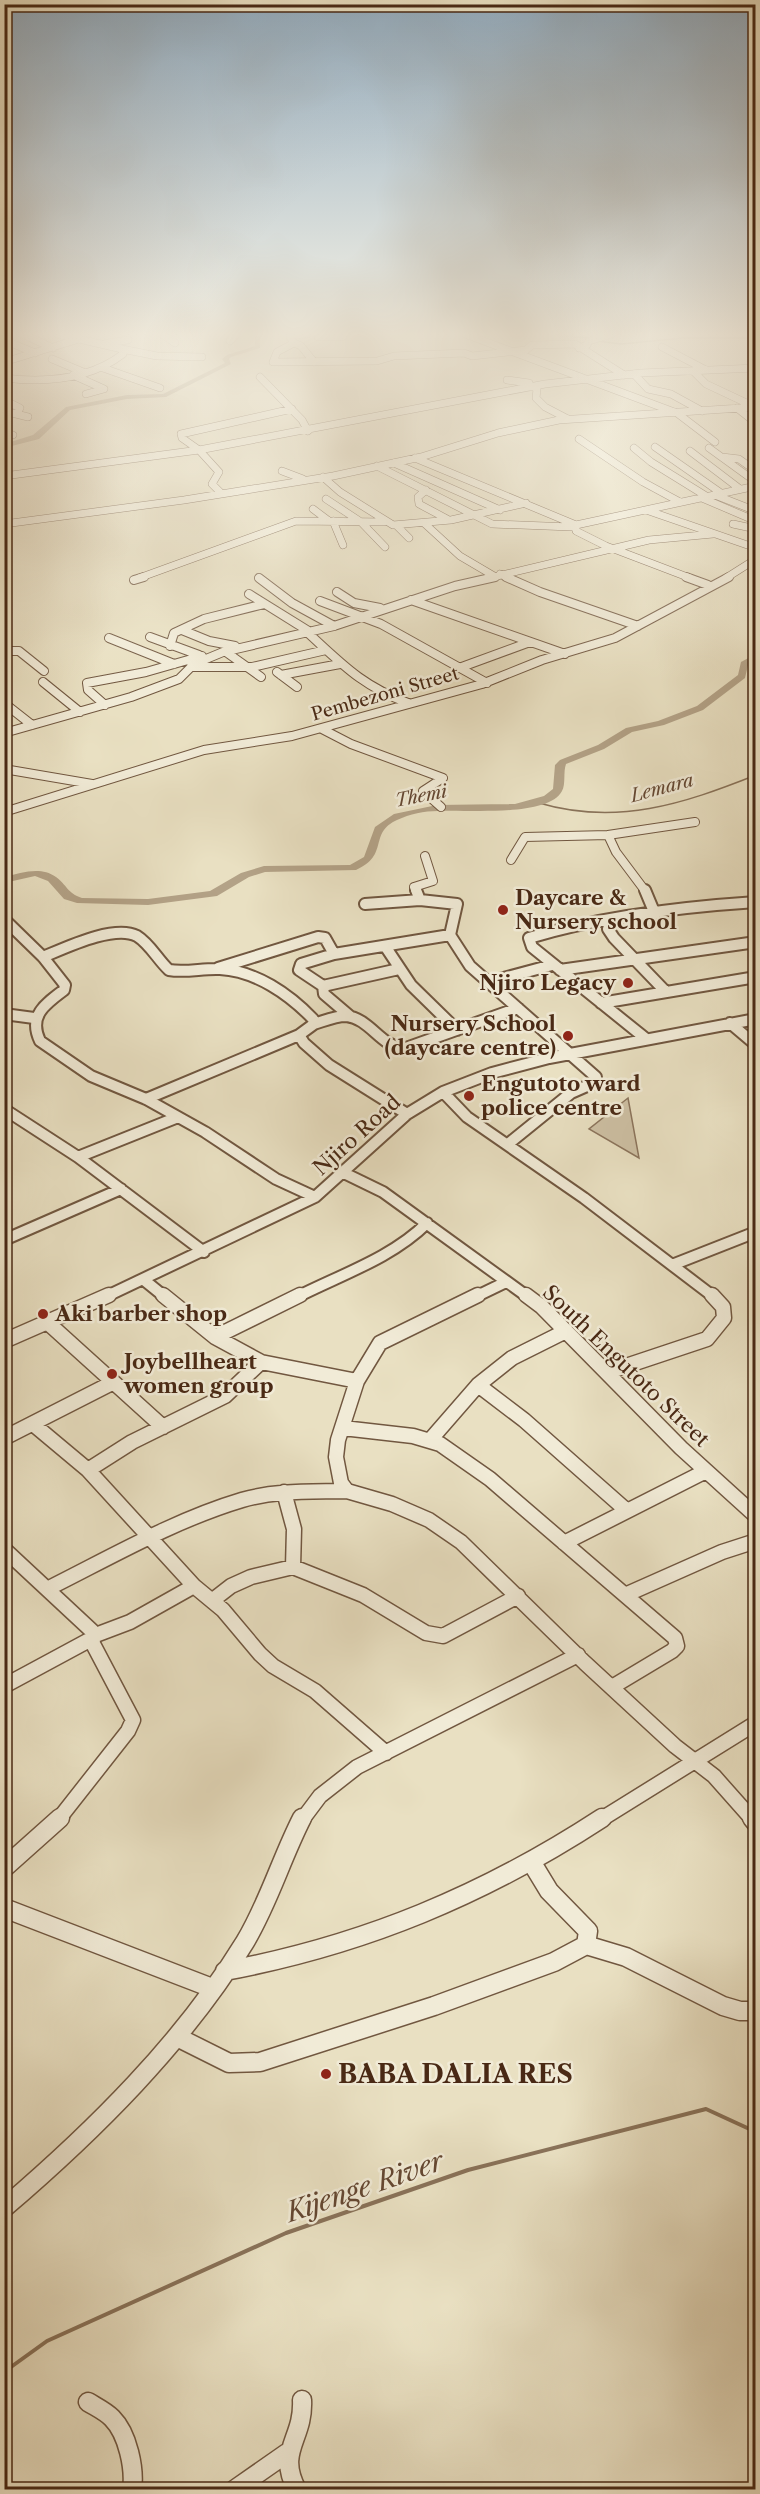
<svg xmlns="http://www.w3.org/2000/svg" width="760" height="2494" viewBox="0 0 760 2494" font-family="'Libre Caslon Text',serif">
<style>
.green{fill:#cec1a5;stroke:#8c755d;stroke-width:1.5}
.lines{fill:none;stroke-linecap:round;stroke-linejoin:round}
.stream-far1{stroke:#897259;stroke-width:1.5}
.stream{stroke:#897259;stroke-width:4}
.river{fill:#b3a287;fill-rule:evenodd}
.minor-far4-casing{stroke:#715740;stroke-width:8}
.minor-far3-casing{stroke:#715740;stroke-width:10}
.minor-far2-casing{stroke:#715740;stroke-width:14}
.minor-far1-casing{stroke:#715740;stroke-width:17}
.minor-casing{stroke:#715740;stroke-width:21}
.minor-far4{stroke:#f1ebd7;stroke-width:7}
.minor-far3{stroke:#f1ebd7;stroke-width:8}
.minor-far2{stroke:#f1ebd7;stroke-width:10}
.minor-far1{stroke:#f1ebd7;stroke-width:14}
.minor{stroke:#f1ebd7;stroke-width:18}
.poi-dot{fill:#8f2418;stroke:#f1ebd7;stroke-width:2}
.labels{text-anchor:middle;stroke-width:5;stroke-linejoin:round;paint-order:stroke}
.far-street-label{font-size:18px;fill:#492915;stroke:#f1ebd7}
.far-water-label{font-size:18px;font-style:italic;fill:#644732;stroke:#f1ebd7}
.poi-label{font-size:21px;font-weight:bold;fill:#492915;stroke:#f1ebd7;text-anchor:start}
.street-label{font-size:21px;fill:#492915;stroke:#f1ebd7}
.near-poi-label{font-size:26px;font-weight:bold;fill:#492915;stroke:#f1ebd7;text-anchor:start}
.near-water-label{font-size:27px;font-style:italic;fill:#644732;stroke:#f1ebd7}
</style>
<rect width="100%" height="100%" fill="#e9e0c2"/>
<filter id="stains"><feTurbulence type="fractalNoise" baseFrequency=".00333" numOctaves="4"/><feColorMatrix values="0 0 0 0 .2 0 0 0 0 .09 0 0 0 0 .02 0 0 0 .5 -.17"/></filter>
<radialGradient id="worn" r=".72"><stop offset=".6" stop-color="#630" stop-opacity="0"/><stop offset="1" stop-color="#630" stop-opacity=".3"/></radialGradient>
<path class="green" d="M628,1098L639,1158L589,1129Z"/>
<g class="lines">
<path class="stream-far1" d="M543,334L588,338
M597,341L621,344L683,338H756
M539,803C617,826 683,804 756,775"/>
<path class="stream" d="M4,2372L47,2341L286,2233L468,2170L706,2109L756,2132"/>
<path class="river" d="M266,334L260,337V348L231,357L229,359L231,364L166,397L127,399L70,410L39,439L4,448V444L33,435L66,407L127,395L163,394L225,363L222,359L227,355L255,346V335Z
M756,654V661L748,665L745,678L703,710L664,725L632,732L604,749L566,764C563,772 566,784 562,791C548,818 464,809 438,811C424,811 410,814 397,820C368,833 390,855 356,870L265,872L249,877L217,896L148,905L77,903L64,899L48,881L35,876L4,883V877C22,873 40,866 56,877C67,885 67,893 82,898L148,899L210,891L241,873L264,866L350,865L364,857L375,827L394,814L437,805L515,804L544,796L553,789L555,765L560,760L598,745L626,728L658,721L697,706L738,675L741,662Z"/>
<defs>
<path id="minor-far4" d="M22,334L53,348
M162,334L175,343
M293,334L290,337L294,343L277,352L273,362L377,361L394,356L464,353L472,356L526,350L532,345L575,344L624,375
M465,334L677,413L715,442
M291,335L308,334
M318,337H342L344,334
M4,340L35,353
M230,341L237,334
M107,343L128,340
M294,343L301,346L314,362
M662,347L706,370
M579,348L587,345L589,341L612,334
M122,349L157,356L202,357
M52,359L83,372
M4,362L79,339
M103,368L160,388
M693,371L706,384L755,407
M634,374L648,389L671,394L702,411
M73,375L104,389L86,394
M260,377L302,420L308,431
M4,378C46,383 89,380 123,354L122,349L57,334
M507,380L529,383
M532,386L537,389L536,398L545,407L568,419
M4,400L20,408L17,414
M737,408L751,419
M4,411L28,417
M4,432L13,435
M579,439L643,482L680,502
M655,447L721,493
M634,448L651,462L706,496
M709,448L756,482
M199,450L182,438L181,434L292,409
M690,451L740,489
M722,457L739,459L756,471
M415,458L576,525V531L606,546L690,578
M394,463L500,510
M377,466L492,524L571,527
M282,471L303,479
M4,476L199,450
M323,477L340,492L393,525L451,520L526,503
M426,490L418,497L419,504L449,520
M220,492L212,484L219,472L199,450L545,384L641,373L756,368
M715,495L756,511
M702,498L756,521
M326,499L361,522L385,547
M313,509L329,521
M646,510L756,548
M333,521L343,545
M424,523L460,556L494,576
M4,524L184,500L333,476L421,457L498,433L559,420L756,407
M733,524L756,529
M396,525L409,538
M576,525L756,486
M500,574L509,578
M139,578L296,521L385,522
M489,578L649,540L713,534
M726,578L756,559"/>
<path id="minor-far3" d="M506,577L540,592L638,626
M686,577L708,585
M259,578L292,603L334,626
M134,580L144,577
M337,592L354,603L380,608
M249,594L310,632
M411,600L565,654
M320,601L381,624L487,683
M182,630L209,641L235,646
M307,632C342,664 362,686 408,703
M150,637L199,655
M109,638L174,664
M170,646L174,633L204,619L264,604
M4,651H19L44,671
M226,652L261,677
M191,667H252L326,650
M459,668L530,642
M277,672L297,687
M281,675L340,664
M43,682L80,712
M4,703L32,725
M105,705L88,690L87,683L146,672L202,656
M322,729L351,744L443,778L423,791L441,807
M4,733L131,697L179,679L194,664L223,652L334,626L455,586L495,577
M4,769L92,784
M4,812L204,750L292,736L482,684L542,660L615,638L729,577
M511,860L525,837L608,835
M416,892L414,887L433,881L425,856
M646,892L616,852L608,835L695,822"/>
<path id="minor-far2" d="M416,890L420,900
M645,890L655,914
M365,904L420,900L457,904L450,935L470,966L596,1077V1082L571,1093L508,1144
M5,920L43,957L65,985L64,990C45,1004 28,1016 40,1041L91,1076L146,1099L205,1132L276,1179L315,1197
M610,922L608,929L614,938L666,992
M385,946L411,985L457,1030
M43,957C65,948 114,924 137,936C150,944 158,960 169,970C186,973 203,968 220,969C256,971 289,994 313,1019L314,1024L299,1035L304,1043L329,1065L407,1114
M218,968L318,937L325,938L334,954
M560,970L756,942
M489,982L552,965
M323,986L299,970L301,964L334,954L450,935
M601,1003L756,977
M4,1014L34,1018
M351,1017L324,994L323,986L399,969
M730,1023L756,1045
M314,1024C324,1021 335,1016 346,1016C369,1018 380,1045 403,1049L518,1008
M645,1038L532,947L529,938C601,916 681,907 756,902
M443,1092L467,1117L584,1198L714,1297
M146,1099L299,1035
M4,1109L78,1157L204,1252
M78,1157L178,1117
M344,1173L383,1192L528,1297
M4,1240L121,1189
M672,1265L756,1232
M144,1280L165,1297
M105,1297L315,1197L407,1114L443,1092L492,1073L549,1058L756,1019
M297,1297C340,1275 392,1258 427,1223
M475,1297L506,1282"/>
<path id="minor-far1" d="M163,1295L215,1337L261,1362L357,1381
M478,1295L380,1343L357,1381L338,1440L336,1457L341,1483L347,1491L392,1504L429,1520L461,1542L585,1663L675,1746L714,1776L753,1820
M526,1295L542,1307L681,1448L756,1516
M47,1322L163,1427
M215,1337L300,1295
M4,1341L109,1295
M608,1372L707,1339L724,1318L723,1307L712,1295
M478,1385L524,1420L626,1510
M33,1424L88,1470L194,1586L223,1610L260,1654L273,1666L315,1691L386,1753
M343,1428L413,1436L440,1444L490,1479L675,1638L677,1646L672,1651L612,1687
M4,1438L112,1383
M431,1439L478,1385L512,1358L566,1331
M88,1470L132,1442L225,1396L261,1362
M284,1492L294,1529L293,1567
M564,1543L706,1471
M4,1549L92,1631L93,1644L133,1720L128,1731L58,1820
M49,1588C111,1557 175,1520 242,1500C276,1490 312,1492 347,1491
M625,1595L722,1552L756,1541
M213,1600L231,1586L251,1577L293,1567L363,1595L426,1633L443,1636L518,1596
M93,1636L130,1622L194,1586
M4,1686L93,1638
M302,1820L320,1796L357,1767L578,1655
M600,1820L756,1723"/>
<path id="minor" d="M752,1818L756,1823
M532,1863L549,1891L588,1931L586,1945
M4,1868L60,1818
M4,1908L212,1988
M225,1971C364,1945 484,1895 602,1818
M177,2037L229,2063L260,2062L434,2006L554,1962L586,1945L626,1957L723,2006L740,2011H756
M4,2208C94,2131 183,2043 245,1942C269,1902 281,1859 302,1818
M88,2402C96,2407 105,2411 112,2418C128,2434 135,2469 132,2490
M234,2490L287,2453
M297,2490C276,2450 304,2440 302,2400"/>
</defs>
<use href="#minor-far4" class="minor-far4-casing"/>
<use href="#minor-far3" class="minor-far3-casing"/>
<use href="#minor-far2" class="minor-far2-casing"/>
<use href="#minor-far1" class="minor-far1-casing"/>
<use href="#minor" class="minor-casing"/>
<use href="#minor-far4" class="minor-far4"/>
<use href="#minor-far3" class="minor-far3"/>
<use href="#minor-far2" class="minor-far2"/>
<use href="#minor-far1" class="minor-far1"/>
<use href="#minor" class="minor"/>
</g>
<linearGradient id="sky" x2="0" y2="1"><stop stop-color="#93adc1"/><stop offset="0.49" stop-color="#f5f1e4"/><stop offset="1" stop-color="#f5f1e4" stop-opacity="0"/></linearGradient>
<rect width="760" height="683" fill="url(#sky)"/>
<g class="poi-dot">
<circle cx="503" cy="910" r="6"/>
<circle cx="628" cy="983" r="6"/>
<circle cx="568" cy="1036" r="6"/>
<circle cx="469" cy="1096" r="6"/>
<circle cx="43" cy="1314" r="6"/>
<circle cx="112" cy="1374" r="6"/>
<circle cx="326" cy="2074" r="6"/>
</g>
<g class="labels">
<g class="far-street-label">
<text transform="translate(385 694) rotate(-16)" y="6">Pembezoni Street</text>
</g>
<g class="far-water-label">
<text transform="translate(662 788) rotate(-15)" y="6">Lemara</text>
<text transform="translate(421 796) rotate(-11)" y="6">Themi</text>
</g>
<g class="poi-label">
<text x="515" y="905">Daycare &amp;<tspan x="515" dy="24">Nursery school</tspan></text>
<text x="616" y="990" text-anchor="end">Njiro Legacy</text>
<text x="556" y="1031" text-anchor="end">Nursery School<tspan x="556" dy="24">(daycare centre)</tspan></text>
<text x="481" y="1091">Engutoto ward<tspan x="481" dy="24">police centre</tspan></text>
<text x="55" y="1321">Aki barber shop</text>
<text x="124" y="1369">Joybellheart<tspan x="124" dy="24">women group</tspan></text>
</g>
<g class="street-label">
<text transform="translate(357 1135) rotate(-42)" y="7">Njiro Road</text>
<text transform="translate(626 1366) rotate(44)" y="7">South Engutoto Street</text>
</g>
<g class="near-poi-label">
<text x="338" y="2083">BABA DALIA RES</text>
</g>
<g class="near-water-label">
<text transform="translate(365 2187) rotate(-19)" y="9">Kijenge River</text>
</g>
</g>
<rect width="760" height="2494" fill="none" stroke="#e9e0c2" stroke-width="24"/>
<rect x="6" y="6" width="748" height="2482" fill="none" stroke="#492915" stroke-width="3"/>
<rect x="12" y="12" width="736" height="2470" fill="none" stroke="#492915" stroke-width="1.5"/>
<rect width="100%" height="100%" filter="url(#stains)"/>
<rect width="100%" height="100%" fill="url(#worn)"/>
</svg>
